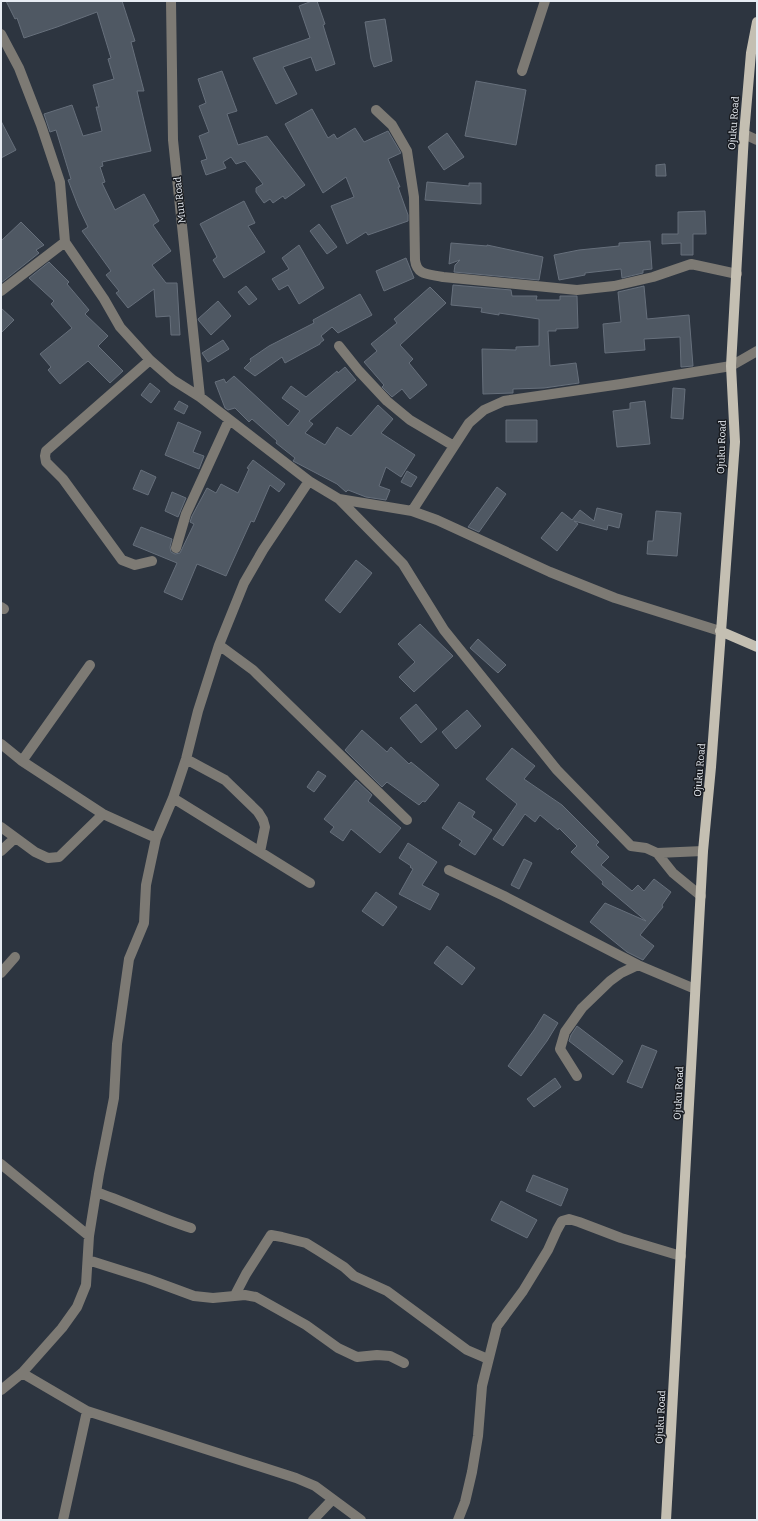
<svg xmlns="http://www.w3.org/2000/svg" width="758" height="1521" viewBox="0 0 758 1521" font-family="Bitter,serif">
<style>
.building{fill:#4f5863;stroke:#666f7b}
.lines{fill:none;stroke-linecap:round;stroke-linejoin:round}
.minor{stroke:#7d7a74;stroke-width:10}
.major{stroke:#c4bfb2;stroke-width:10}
.labels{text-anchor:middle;stroke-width:3;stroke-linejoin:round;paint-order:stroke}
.street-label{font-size:10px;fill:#e7ecf3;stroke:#191c21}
</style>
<rect width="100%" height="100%" fill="#2d3540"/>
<path class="building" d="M6,1H122L135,41L131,42L144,91H137L151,151L102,162L103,166L100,167L105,182L102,183L115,210L144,194L159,221L153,225L171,251L152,265L166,283H177L180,335H171L170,316L156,317L154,289L128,308L116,293L119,291L106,275L111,271L82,231L88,227L78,206L68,180L71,179L56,130L50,132L44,114L72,105L83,136L102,131L96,107H99L93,85L114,79L108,59L111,58L97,12L57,27L24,38L17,18L15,19Z
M312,1H317L325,24L323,25L335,64L316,71L311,57L283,67L297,94L276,104L253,58L310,38L299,6Z
M385,19L392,61L374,67L371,59L365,22Z
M222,71L237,111L227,114L238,145L267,136L305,185L285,199L283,196L273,203L270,199L264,203L256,192V188L263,184L245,161L236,164L231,157L223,162L226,168L206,175L201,161L207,159L199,136L209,132L199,106L206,103L198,79Z
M476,81L526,90L516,145L465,136Z
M312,109L328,138L334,134L337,139L355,128L364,142L388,131L401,153L388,159L400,187H398L408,215V221L368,235L366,232L347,244L331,206L354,197L346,177L323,193L285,124Z
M1,121L16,150L1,158Z
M447,133L464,157L444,170L428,147Z
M665,164L666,176H656V165Z
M427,182L469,186V183H481V204L425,200Z
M244,201L255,223L248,226L265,252L224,278L213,260L217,257L200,224Z
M705,211L706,234H693V255H681V243L662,244V234H678V212Z
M21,222L44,245L36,250L39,253L1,283V241Z
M319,224L337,247L327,254L310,231Z
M650,241L652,269L643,270V273L622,278L621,269L585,273V275L559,280L554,255L579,250L619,246V243Z
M451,243L487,246V245L543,257L539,280L454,272L455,265L460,260L449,264Z
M299,245L324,288L299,304L288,285L279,290L272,279L289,269L282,258Z
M406,258L414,278L384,291L376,271Z
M49,262L69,282L67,284L89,310L85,314L108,336L98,346L123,371L110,383L88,361L60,384L48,370L51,367L40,354L72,328L51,304L54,301L29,278Z
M453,285L511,290L512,296H537L536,300H560V296H577L578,328L556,329V331H548L550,366L576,363L579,383L544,388L513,389V393L483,394L482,349L516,350V347L539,346V319L499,313V315L481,312L482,308L451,305Z
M246,286L257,299L249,305L238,292Z
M644,286L647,319L689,315L693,366L681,367L680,337L644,339L645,350L605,353L603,324L621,322L618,292Z
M430,287L446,303L400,345L413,359L409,363L427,385L410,399L402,389L392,397L382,387L384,385L364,362L377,351L371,344L397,323L394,319Z
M360,294L372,315L338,333L332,327L321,336L324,340L320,343V344L285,363L282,357L255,376L244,368L251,361L250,359L269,346L314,323L313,320Z
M218,301L231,316L211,335L199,321L198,319Z
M1,308L14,320L1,333Z
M223,340L229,349L208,362L202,353Z
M345,367L356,380L309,421L313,424L305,433L325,445L337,427L351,436L378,405L393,419L381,433L415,455L401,477L386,467L379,486L390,490L386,500L366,497L348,490L346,492L337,484L293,461L295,458L276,443L277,441L252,419L249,422L235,408L228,410L225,408L215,382L224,379L226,383L234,376L288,426L300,411L282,398L291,386L306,397L337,371L338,373Z
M150,383L160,391L151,403L141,395Z
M673,388L685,389L683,419L671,418Z
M179,401L188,406L184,414L174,409Z
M645,401L650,444L617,447L613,411L630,409V403Z
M506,420H537V442H506Z
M178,422L201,432L193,452L204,456L199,469L165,455Z
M253,460L285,484L279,492L270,485L254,522L251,521L226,576L197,564L182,600L164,592L177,563L133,545L141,527L172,539L170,547L171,552L175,554L180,553L194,524L190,522L192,516L207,488L216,493L221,484L238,493L249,469L247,468Z
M141,470L156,477L148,495L133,489Z
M407,471L417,477L411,487L401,482Z
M497,487L506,494L479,532L468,527Z
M172,492L186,498L178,517L165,511Z
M597,508L622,514L619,528L608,525L607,530L574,521L578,524L557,551L541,538L562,512L572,520L580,510L594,521Z
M656,511L681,513L677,556L647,554L648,541H653Z
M356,560L372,573L340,613L325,600Z
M420,624L453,656L414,692L399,677L415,662L398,644Z
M478,639L506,665L498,673L470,648Z
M416,704L437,729L421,743L400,718Z
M467,710L481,726L456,749L442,732Z
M362,730L387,752L391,747L409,764L411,762L439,785L425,802L423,801L419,805L387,782L382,787L345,750Z
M512,748L535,766L524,779L562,805L599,842L596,845L609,857L601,865L632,891L638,885L644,891L654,879L671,892L662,905L663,907L640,935L654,946L643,960L627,952L590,922L605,903L646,921L602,884L603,882L571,852L577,846L559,828L558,830L540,815L535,822L525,814L503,846L493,839L517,804L486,779Z
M318,771L326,776L314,792L307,787Z
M356,780L372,795L368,801L401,828L380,853L351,829L343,841L330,832L334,827L324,819Z
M459,802L475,812L472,817L492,830L475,855L459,845L462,841L442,828Z
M408,843L437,862L422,885L439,894L430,910L399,894L413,869L410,867L411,866L399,858Z
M524,859L532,863L519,889L511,885Z
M376,892L397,907L383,926L362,911Z
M447,946L475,968L462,985L434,963Z
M544,1014L558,1023L547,1041L521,1076L508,1066L534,1030Z
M577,1026L623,1061L613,1075L569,1041L571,1035Z
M642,1045L657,1051L642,1088L627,1082Z
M555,1078L561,1087L534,1107L527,1099Z
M533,1175L568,1189L561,1206L526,1191Z
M501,1201L537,1220L527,1238L491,1220Z"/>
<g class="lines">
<path class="minor" d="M171,1L173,140L200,397
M1,34L19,68L41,125L60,182L65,242L104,299L120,327L150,360L173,380L200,397L309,481L339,499L412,511L437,520L550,572L615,598L720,631
M522,71L545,1
M376,110L392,125L407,151L414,197L415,260C417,276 429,274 443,277L577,290L614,286L653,277L691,264L737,274
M744,134L757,140
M1,291L65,242
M339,346L359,371L387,401L410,420L454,446
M150,360L46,451L45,456L46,462L63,479L122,560L135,565L152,561
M339,499L403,564L444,630L557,770L631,846L646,848L657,853L703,851
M412,511L469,423L484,410L504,401L621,384L731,366L757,351
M176,548L186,514L229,420
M1,607L4,609
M219,645L253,670L407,820
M1,744L22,761L103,814L156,838
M186,759L225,780L258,812L263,820L265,827L260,852
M22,761L90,665
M173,798L310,883
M1,827L35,852L48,858L59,857L103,814
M1,851L15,838
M657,853L673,873L701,896
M449,870L504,896L638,965L695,989
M1,973L15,957
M577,1076L560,1049L565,1032L582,1008L610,981L621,973L638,965
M1,1164L89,1236
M96,1192C128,1203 159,1218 191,1228
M88,1260L148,1279L194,1296L213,1298L245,1295L256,1297L306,1325L338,1348L357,1357L377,1355L390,1356L404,1363
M235,1295L246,1274L271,1235L282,1237L306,1243L319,1251L344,1267L354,1276L387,1291L467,1350L488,1359
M22,1373L87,1411L296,1478L315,1486L361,1520
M1,1390L22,1373L62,1328L77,1307L86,1285L89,1236L99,1174L114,1098L117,1044L129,959L144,923L146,885L156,838L173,798L186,759L198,711L219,645L244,583L263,550L309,481
M63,1520L87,1411
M313,1520L332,1500
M458,1520L465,1502L472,1472L478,1436L482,1386L497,1326L523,1291L548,1250L557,1230L562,1221L569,1219L579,1222L621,1238L681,1256"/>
<path class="major" d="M720,631L757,647
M666,1520L703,851L711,767L735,442L731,366L744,134L751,53L757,22"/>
</g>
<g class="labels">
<g class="street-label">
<text transform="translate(733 123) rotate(-86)" y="4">Ojuku Road</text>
<text transform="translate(179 200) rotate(-96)" y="4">Muu Road</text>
<text transform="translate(721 447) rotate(-88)" y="4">Ojuku Road</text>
<text transform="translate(699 770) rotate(-85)" y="4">Ojuku Road</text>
<text transform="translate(678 1093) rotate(-87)" y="4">Ojuku Road</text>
<text transform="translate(660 1417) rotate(-87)" y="4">Ojuku Road</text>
</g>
</g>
<rect width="758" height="1521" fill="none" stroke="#e7ecf3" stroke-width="4"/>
</svg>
